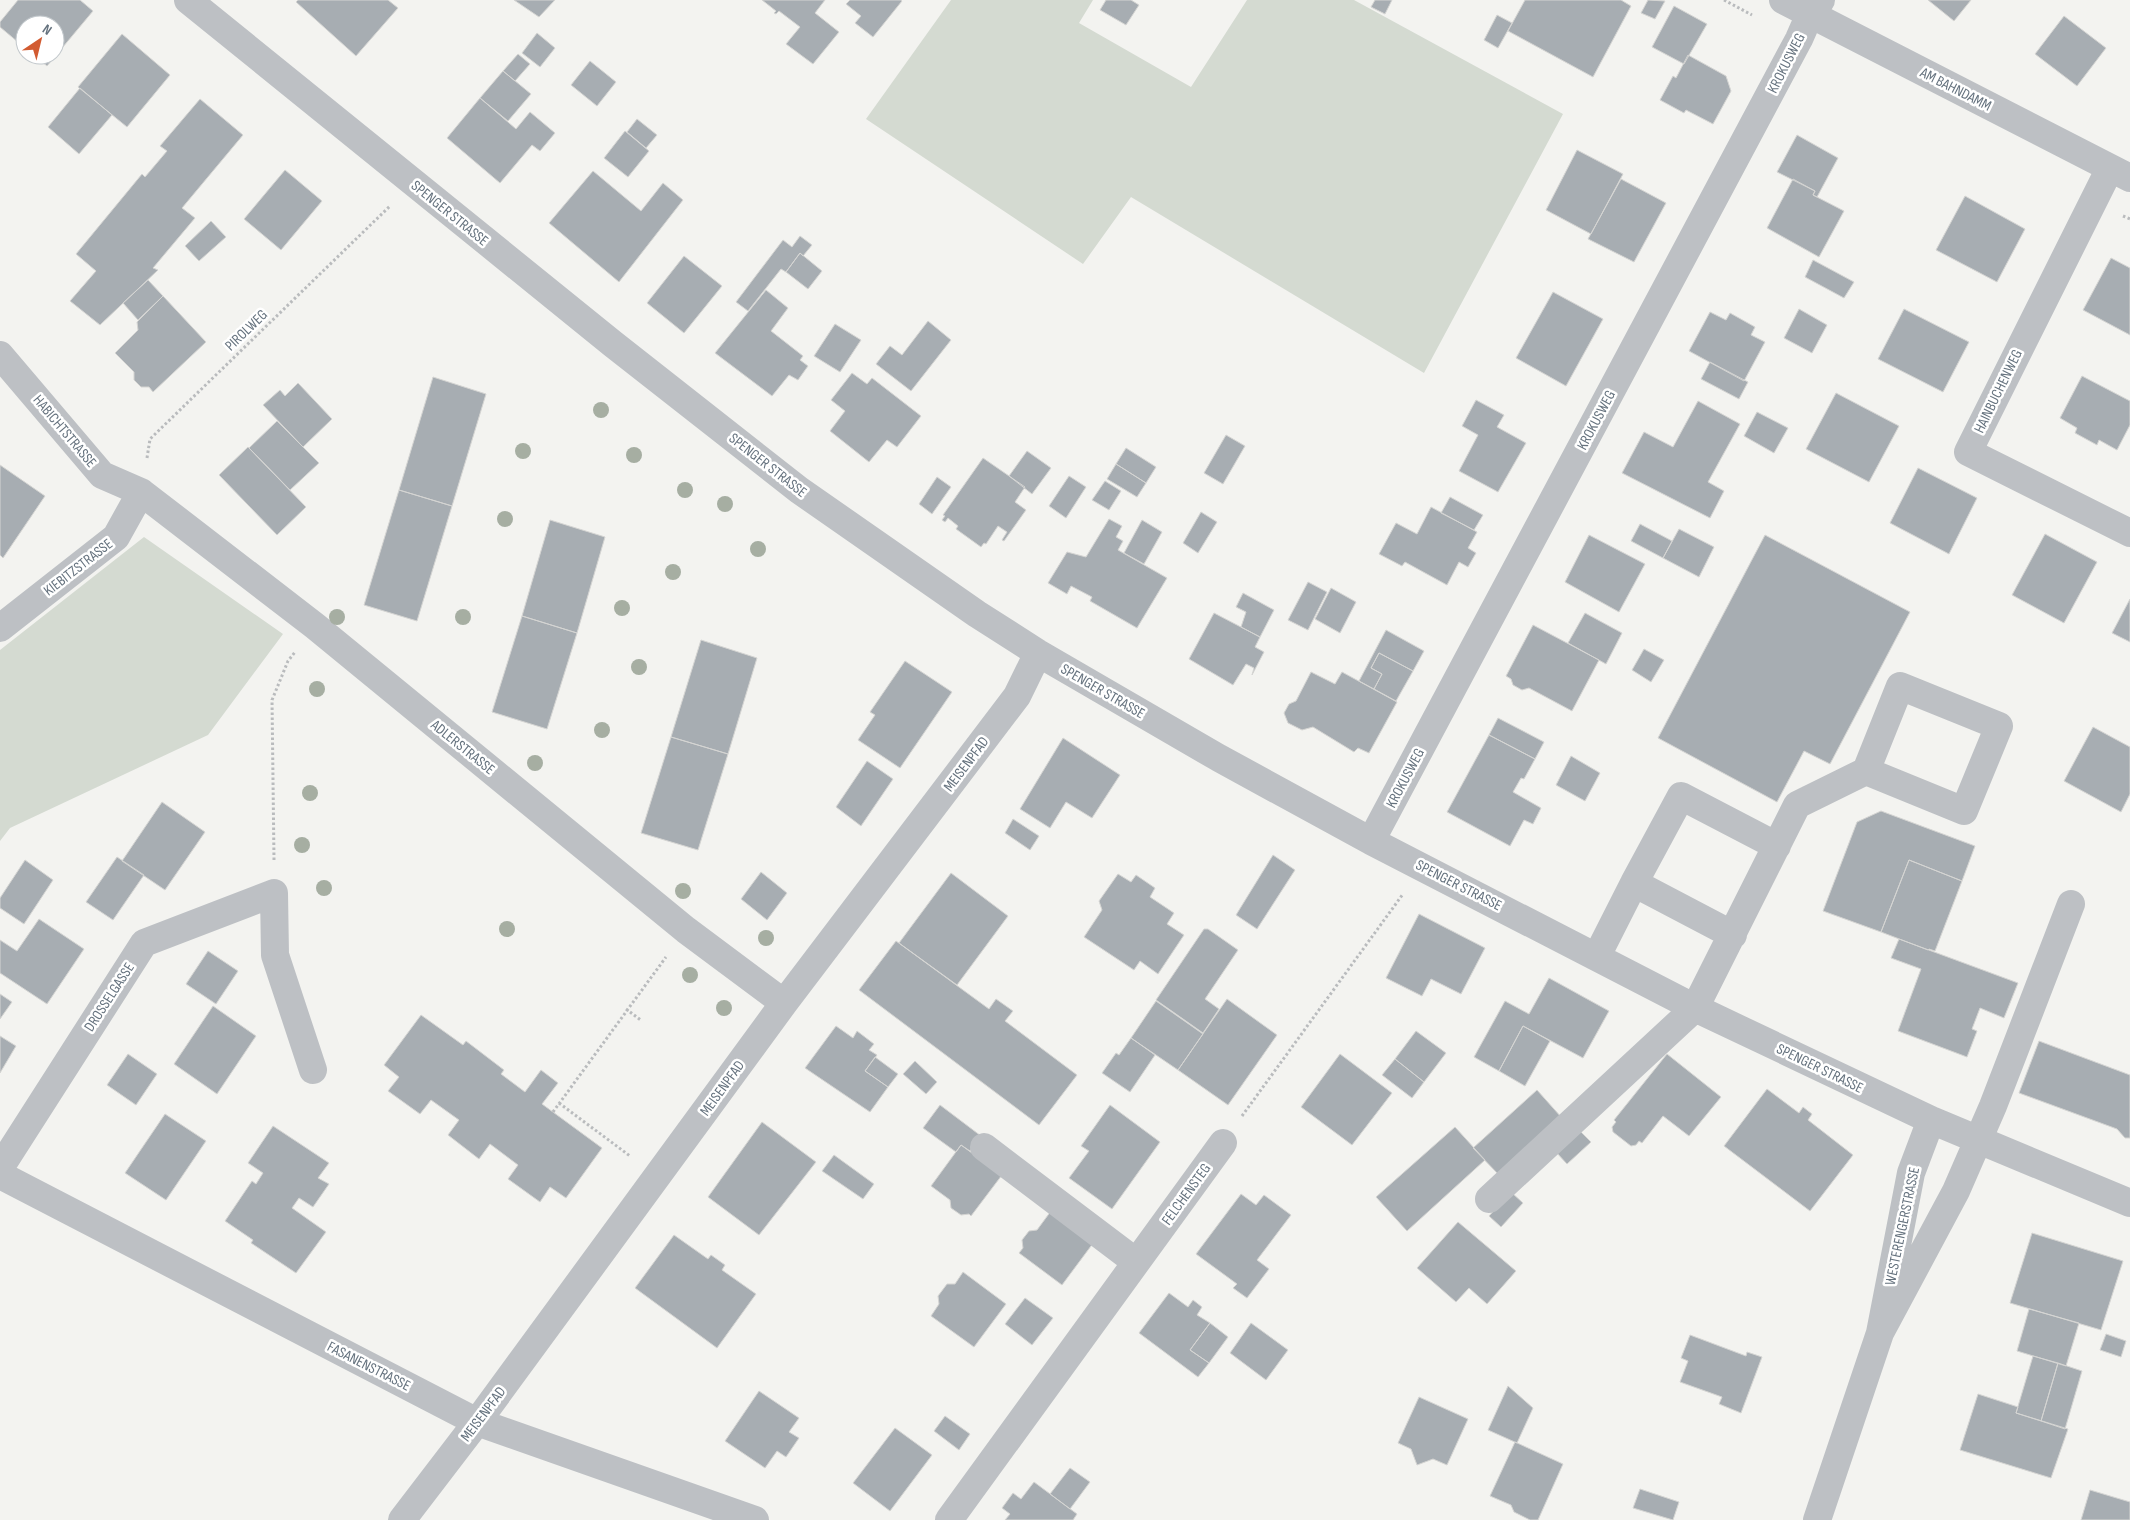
<svg xmlns="http://www.w3.org/2000/svg" width="2130" height="1520" viewBox="0 0 2130 1520" font-family="'Sofia Sans Condensed',sans-serif">
<style>
.green{fill:#d4dad1}
.building{fill:#a7adb2;stroke:#d5d5d3}
.lines{fill:none;stroke-linecap:round;stroke-linejoin:round}
.path{stroke:#b9bbbd;stroke-width:3;stroke-dasharray:2.5 2.5;stroke-linecap:butt}
.minor{stroke:#bdc0c4;stroke-width:28}
.tree{fill:#a6aea2}
.labels{text-anchor:middle;stroke-width:5;stroke-linejoin:round;paint-order:stroke}
.street-label{font-size:15px;fill:#65727e;stroke:#fff}
</style>
<rect width="100%" height="100%" fill="#f3f3f0"/>
<path class="green" d="M951,0H1093L1079,23L1191,87L1247,0H1354L1563,114L1424,373L1131,197L1083,264L866,119Z
M144,537L283,634L208,735L10,828L0,841V650Z"/>
<path class="building" d="M18,0H80L93,11L47,66L34,55H55V25H25V48L0,27V22Z
M298,0H388L398,8L356,56L296,2Z
M514,0H555L539,17Z
M762,0H825L815,13L839,32L813,64L786,44L800,27L779,11L776,14L774,13L776,11Z
M850,0H901L902,1L873,37L855,23L861,16L846,4Z
M1106,0H1131L1139,5L1126,25L1100,10Z
M1375,0H1392L1385,14L1371,7Z
M1525,0H1621L1631,6L1593,77L1508,31Z
M1648,0L1665,1L1655,19L1641,13Z
M1928,0H1971L1954,21Z
M1674,6L1707,24L1684,64L1652,47Z
M1497,15L1512,23L1498,48L1484,40Z
M2064,16L2106,48L2077,86L2035,54Z
M537,33L555,48L540,67L522,53Z
M122,34L170,75L127,127L78,87Z
M518,54L530,64L515,81L503,71Z
M1688,55L1726,76L1731,91L1713,124L1686,110L1684,113L1660,100L1673,76L1676,78Z
M590,61L616,82L597,106L571,85Z
M503,71L531,94L508,121L480,98Z
M80,88L112,115L79,154L48,127Z
M480,98L516,129L530,112L555,133L540,151L532,145L500,183L447,138Z
M200,99L243,135L182,208L195,218L153,268L158,270L100,325L70,301L96,271L76,254L142,174L145,177L167,151L160,146Z
M637,119L657,135L646,148L627,132Z
M625,131L649,151L628,177L604,158Z
M1797,135L1838,158L1817,197L1813,195L1815,191L1777,172Z
M1577,150L1623,174L1591,234L1546,210Z
M285,170L322,201L281,250L244,219Z
M593,171L641,211L663,183L683,200L619,282L549,223Z
M1621,179L1666,203L1634,262L1588,239Z
M1793,179L1815,191L1813,195L1844,211L1819,257L1767,228Z
M1965,196L2025,229L1997,282L1936,250Z
M211,221L226,237L199,261L185,246Z
M800,236L812,245L803,256L800,253L786,272L781,269L748,311L736,302L783,240L792,247Z
M800,253L822,271L808,289L786,272Z
M684,256L722,286L684,333L647,303Z
M2111,258L2130,268V335L2083,310Z
M1813,260L1854,282L1844,298L1805,277Z
M148,280L163,296L138,320L123,303Z
M766,290L788,308L771,331L803,356L800,360L808,366L798,380L789,375L772,396L715,353Z
M1553,292L1603,319L1566,386L1516,358Z
M163,296L206,342L153,392L149,387H141L134,380V372L115,353L138,330L137,322Z
M1799,309L1827,325L1812,353L1784,338Z
M1904,309L1969,342L1943,392L1878,359Z
M1710,312L1726,320L1730,313L1755,327L1751,335L1765,342L1744,381L1689,351Z
M928,321L951,340L911,391L876,364L890,346L902,355Z
M835,324L861,340L840,372L814,356Z
M1710,362L1748,382L1739,399L1701,379Z
M852,373L867,384L872,378L921,416L897,447L887,440L869,462L830,431L845,411L831,400Z
M2082,376L2130,401V425L2117,450L2099,440L2097,445L2075,433L2077,428L2060,418Z
M433,377L486,394L452,506L399,490Z
M298,383L332,419L303,447L263,405L280,390L285,396Z
M1836,393L1899,426L1869,482L1806,449Z
M1476,400L1504,415L1497,427L1526,443L1498,492L1459,471L1478,435L1462,426Z
M1698,401L1740,424L1708,482L1724,491L1710,518L1622,473L1644,432L1673,447Z
M1757,412L1788,428L1774,453L1744,436Z
M277,421L319,463L290,490L249,448Z
M1226,435L1245,446L1223,484L1204,473Z
M248,447L306,507L277,535L219,475Z
M1126,448L1156,467L1146,483L1116,464Z
M1027,451L1051,468L1032,494L1009,476Z
M983,458L1025,487L1015,502L1026,510L1004,541L1002,540L1007,532L998,526L986,544L984,543L981,547L956,529L958,526L948,518L945,522L942,520L945,516L943,515Z
M1116,464L1146,483L1137,497L1107,479Z
M0,465L45,496L3,558L0,555Z
M1918,468L1977,498L1949,554L1890,523Z
M1069,476L1086,487L1066,518L1049,506Z
M937,477L951,487L932,514L919,504Z
M1105,481L1121,491L1109,510L1092,500Z
M399,490L452,506L417,621L364,605Z
M1450,497L1483,515L1474,530L1441,513Z
M1431,507L1477,532L1468,548L1476,553L1468,567L1459,562L1447,585L1405,562L1402,566L1379,554L1396,523L1417,534Z
M1201,512L1217,522L1198,553L1183,543Z
M1109,519L1122,526L1116,537L1123,541L1118,550L1167,578L1137,628L1090,601L1092,597L1071,586L1067,594L1048,583L1067,552L1086,557Z
M550,520L605,537L577,633L522,616Z
M1142,520L1162,532L1144,564L1124,553Z
M1640,524L1672,541L1663,558L1631,541Z
M1679,529L1714,547L1699,577L1663,558Z
M2045,534L2097,562L2064,623L2012,595Z
M1589,535L1645,564L1619,612L1565,582Z
M1765,535L1910,612L1830,764L1804,751L1777,802L1658,738Z
M1308,582L1327,592L1308,630L1288,620Z
M1331,588L1356,602L1340,633L1315,619Z
M1243,593L1274,610L1260,637L1241,627L1246,612L1236,607Z
M2130,599V642L2112,633Z
M1214,613L1260,637L1255,647L1264,652L1252,675L1254,668L1246,664L1233,685L1189,659Z
M1585,613L1622,633L1606,664L1568,643Z
M522,616L577,633L547,729L492,712Z
M1533,625L1599,660L1572,711L1529,688L1522,690L1513,685L1511,679L1506,676Z
M1386,630L1424,651L1413,671L1379,653L1371,668L1382,674L1374,689L1359,681Z
M701,640L757,658L728,754L671,737Z
M1644,649L1664,660L1651,682L1632,670Z
M1379,653L1413,671L1396,701L1374,689L1382,674L1371,668Z
M905,661L952,692L900,768L858,740L875,715L870,712Z
M1311,672L1335,684L1342,672L1397,702L1369,753L1358,748L1354,752L1313,727L1302,730L1288,723L1284,713L1289,704L1296,701Z
M1498,718L1544,742L1535,759L1489,735Z
M2093,727L2130,747V794L2121,812L2064,781Z
M1489,735L1535,759L1524,779L1521,778L1513,792L1541,808L1533,824L1524,820L1510,846L1447,812Z
M671,737L728,754L698,850L641,833Z
M1063,738L1120,775L1092,818L1066,802L1050,828L1020,809Z
M1571,756L1600,773L1585,801L1556,785Z
M867,761L893,779L861,826L836,807Z
M162,802L205,832L165,890L122,861Z
M1881,811L1975,846L1962,881L1909,860L1881,932L1823,911L1857,822Z
M1013,819L1039,836L1030,850L1005,833Z
M1273,855L1295,870L1257,929L1236,915Z
M117,857L144,875L113,920L86,902Z
M25,860L53,880L24,924L0,908V898Z
M1909,860L1962,881L1935,951L1929,949L1928,950L1881,932Z
M761,872L787,893L767,920L741,899Z
M951,873L1008,916L957,985L899,943Z
M1118,874L1131,882L1136,875L1155,888L1150,897L1174,913L1167,924L1184,935L1158,974L1140,961L1134,970L1084,937L1102,910L1099,901Z
M1419,914L1485,948L1461,994L1431,979L1422,996L1386,978Z
M39,919L84,949L47,1004L0,973V940L17,951Z
M1204,929H1208L1238,950L1205,999L1219,1009L1203,1033L1156,1000Z
M1899,939L2018,983L2004,1018L1980,1008L1972,1029L1977,1031L1967,1057L1898,1031L1921,969L1891,958Z
M896,941L989,1009L996,999L1013,1011L1005,1021L1077,1075L1039,1125L859,990Z
M208,951L238,971L216,1004L186,984Z
M1549,978L1609,1011L1583,1058L1523,1026L1499,1071L1474,1057L1505,1001L1529,1014Z
M0,994L12,1002L0,1019Z
M1227,999L1277,1035L1228,1105L1178,1070Z
M1156,1001L1203,1034L1178,1070L1131,1038Z
M213,1006L256,1036L217,1094L174,1064Z
M421,1015L463,1045L466,1041L504,1070L501,1074L525,1092L541,1070L558,1083L542,1104L602,1148L566,1198L550,1187L540,1202L508,1179L518,1165L490,1144L479,1159L448,1135L459,1120L431,1100L420,1114L388,1091L399,1077L384,1065Z
M836,1026L853,1038L857,1031L874,1044L869,1050L877,1055L865,1071L888,1087L870,1112L805,1068Z
M1523,1026L1550,1041L1525,1086L1499,1071Z
M1416,1031L1446,1053L1424,1082L1395,1059Z
M0,1036L16,1046L0,1073Z
M1131,1038L1155,1055L1130,1092L1102,1073L1116,1053L1119,1055Z
M2039,1041L2130,1075V1138H2125L2117,1129L2019,1093Z
M128,1054L157,1074L136,1105L107,1085Z
M1340,1054L1392,1093L1352,1145L1301,1107Z
M1667,1054L1721,1097L1689,1136L1663,1116L1642,1143L1639,1141L1636,1145L1631,1146L1613,1132L1612,1127L1616,1122L1614,1120Z
M875,1057L898,1074L888,1087L865,1071Z
M1395,1059L1424,1082L1412,1098L1382,1075Z
M915,1061L937,1082L926,1094L903,1074Z
M1767,1089L1799,1113L1803,1107L1812,1114L1808,1120L1853,1155L1810,1211L1724,1146Z
M1537,1090L1562,1118L1499,1175L1473,1148Z
M940,1105L981,1136L970,1151L961,1145L956,1152L923,1128Z
M1110,1105L1160,1142L1112,1209L1069,1178L1089,1151L1081,1146Z
M165,1114L206,1141L166,1200L125,1173Z
M762,1122L816,1162L759,1235L708,1197Z
M273,1126L329,1163L318,1178L329,1184L313,1207L299,1198L292,1208L326,1232L296,1273L251,1243L253,1240L225,1221L252,1181L256,1184L263,1173L248,1163Z
M1455,1127L1485,1160L1407,1231L1376,1197Z
M1579,1130L1591,1142L1567,1164L1556,1152Z
M961,1145L1002,1175L971,1216L969,1214L961,1215L951,1208L950,1200L931,1186Z
M834,1155L874,1184L863,1199L822,1171Z
M1511,1192L1523,1203L1501,1227L1489,1216Z
M1241,1194L1256,1205L1264,1195L1291,1215L1257,1260L1269,1269L1247,1298L1233,1288L1237,1284L1196,1254Z
M1051,1211L1094,1242L1062,1285L1019,1253L1023,1248L1022,1240L1029,1231L1037,1230Z
M1458,1222L1516,1271L1487,1304L1469,1288L1456,1302L1417,1268Z
M2032,1233L2123,1261L2101,1330L2010,1303Z
M674,1235L708,1259L711,1255L725,1265L722,1270L756,1294L717,1348L635,1288Z
M963,1272L1006,1304L974,1347L931,1316L939,1304L938,1296L947,1284H955Z
M1169,1293L1188,1307L1193,1300L1202,1307L1197,1315L1210,1323L1190,1350L1209,1363L1198,1377L1139,1333Z
M1025,1298L1053,1318L1032,1345L1005,1324Z
M2029,1309L2079,1323L2066,1366L2017,1351Z
M1210,1323L1228,1337L1209,1363L1190,1350Z
M1251,1323L1288,1350L1266,1380L1230,1353Z
M2106,1334L2126,1341L2121,1357L2100,1350Z
M1690,1335L1746,1356L1747,1352L1762,1357L1741,1413L1719,1404L1722,1397L1680,1382L1688,1361L1681,1358Z
M2033,1356L2058,1363L2041,1421L2016,1413Z
M2058,1363L2082,1371L2065,1429L2041,1421Z
M1508,1386L1533,1408L1517,1443L1488,1430Z
M759,1391L799,1418L789,1432L799,1438L786,1457L777,1451L765,1468L725,1441Z
M1978,1394L2018,1407L2016,1413L2068,1429L2051,1478L1960,1450Z
M1419,1397L1468,1419L1447,1465L1433,1459L1417,1465L1411,1449L1398,1443Z
M945,1416L970,1434L959,1450L934,1431Z
M895,1428L932,1455L890,1511L853,1483Z
M1515,1442L1563,1464L1538,1520H1530L1514,1512L1511,1505L1490,1496Z
M1070,1468L1090,1482L1070,1509L1050,1494Z
M1034,1482L1077,1514L1073,1520H1005L1010,1514L1002,1508L1013,1493L1021,1499Z
M1640,1489L1679,1502L1673,1520L1633,1508Z
M2090,1490L2130,1502V1520H2081Z"/>
<g class="lines">
<path class="path" d="M1724,0L1752,15
M2123,216L2130,219
M147,458L150,439L390,206
M274,860L272,700L288,661L295,652
M626,1009L642,1021
M559,1103L630,1156
M553,1112L666,957
M1242,1116L1403,894"/>
<path class="minor" d="M188,0L613,344L799,490L977,614L1038,653L1219,758L1371,841L1695,1008L1931,1120L2130,1203
M1783,0L2130,178
M2110,168L1968,452L2130,533
M0,355L102,475L141,492L315,626L686,930L784,1003
M0,628L116,537L141,492
M1371,841L1799,39L1810,14L1821,0
M1634,883L1733,935
M1597,956L1634,883L1681,796L1777,846
M984,1147L1136,1262
M0,1168L144,943L274,893L275,955L313,1070
M0,1175L477,1422L755,1520
M1489,1199L1695,1008L1797,805L1866,771L1900,686L1999,726L1964,811L1866,771
M1880,1333L1956,1191L1993,1106L2071,904
M402,1520L477,1422L784,1003L1017,696L1038,653
M949,1520L1223,1143
M1817,1520L1880,1333L1911,1173L1931,1120"/>
</g>
<g class="tree">
<circle cx="601" cy="410" r="8"/>
<circle cx="523" cy="451" r="8"/>
<circle cx="634" cy="455" r="8"/>
<circle cx="685" cy="490" r="8"/>
<circle cx="725" cy="504" r="8"/>
<circle cx="505" cy="519" r="8"/>
<circle cx="758" cy="549" r="8"/>
<circle cx="673" cy="572" r="8"/>
<circle cx="622" cy="608" r="8"/>
<circle cx="337" cy="617" r="8"/>
<circle cx="463" cy="617" r="8"/>
<circle cx="639" cy="667" r="8"/>
<circle cx="317" cy="689" r="8"/>
<circle cx="602" cy="730" r="8"/>
<circle cx="535" cy="763" r="8"/>
<circle cx="310" cy="793" r="8"/>
<circle cx="302" cy="845" r="8"/>
<circle cx="324" cy="888" r="8"/>
<circle cx="683" cy="891" r="8"/>
<circle cx="507" cy="929" r="8"/>
<circle cx="766" cy="938" r="8"/>
<circle cx="690" cy="975" r="8"/>
<circle cx="724" cy="1008" r="8"/>
</g>
<g class="labels">
<g class="street-label">
<text transform="translate(1786 63) rotate(-63)" y="5">KROKUSWEG</text>
<text transform="translate(1956 89) rotate(27)" y="5">AM BAHNDAMM</text>
<text transform="translate(450 213) rotate(39)" y="5">SPENGER STRASSE</text>
<text transform="translate(246 330) rotate(-44)" y="5">PIROLWEG</text>
<text transform="translate(1998 391) rotate(-64)" y="5">HAINBUCHENWEG</text>
<text transform="translate(1596 420) rotate(-62)" y="5">KROKUSWEG</text>
<text transform="translate(65 431) rotate(50)" y="5">HABICHTSTRASSE</text>
<text transform="translate(768 465) rotate(38)" y="5">SPENGER STRASSE</text>
<text transform="translate(78 567) rotate(-38)" y="5">KIEBITZSTRASSE</text>
<text transform="translate(1103 691) rotate(30)" y="5">SPENGER STRASSE</text>
<text transform="translate(463 747) rotate(39)" y="5">ADLERSTRASSE</text>
<text transform="translate(966 764) rotate(-53)" y="5">MEISENPFAD</text>
<text transform="translate(1405 778) rotate(-62)" y="5">KROKUSWEG</text>
<text transform="translate(1459 885) rotate(27)" y="5">SPENGER STRASSE</text>
<text transform="translate(109 997) rotate(-57)" y="5">DROSSELGASSE</text>
<text transform="translate(1820 1068) rotate(26)" y="5">SPENGER STRASSE</text>
<text transform="translate(722 1088) rotate(-54)" y="5">MEISENPFAD</text>
<text transform="translate(1186 1194) rotate(-54)" y="5">FELCHENSTEG</text>
<text transform="translate(1902 1226) rotate(-78)" y="5">WESTERENGERSTRASSE</text>
<text transform="translate(369 1366) rotate(27)" y="5">FASANENSTRASSE</text>
<text transform="translate(483 1414) rotate(-53)" y="5">MEISENPFAD</text>
</g>
</g>
<g transform="translate(40 40) rotate(35)"><circle r="24" fill="#ffffff" stroke="#c1c7cb"/>
<path d="M0-4L9 19L0 12L-9 19Z" fill="#d25b31"/>
<text y="-8" font-size="14" font-weight="bold" text-anchor="middle" fill="#65727e">N</text>
</g>
</svg>
